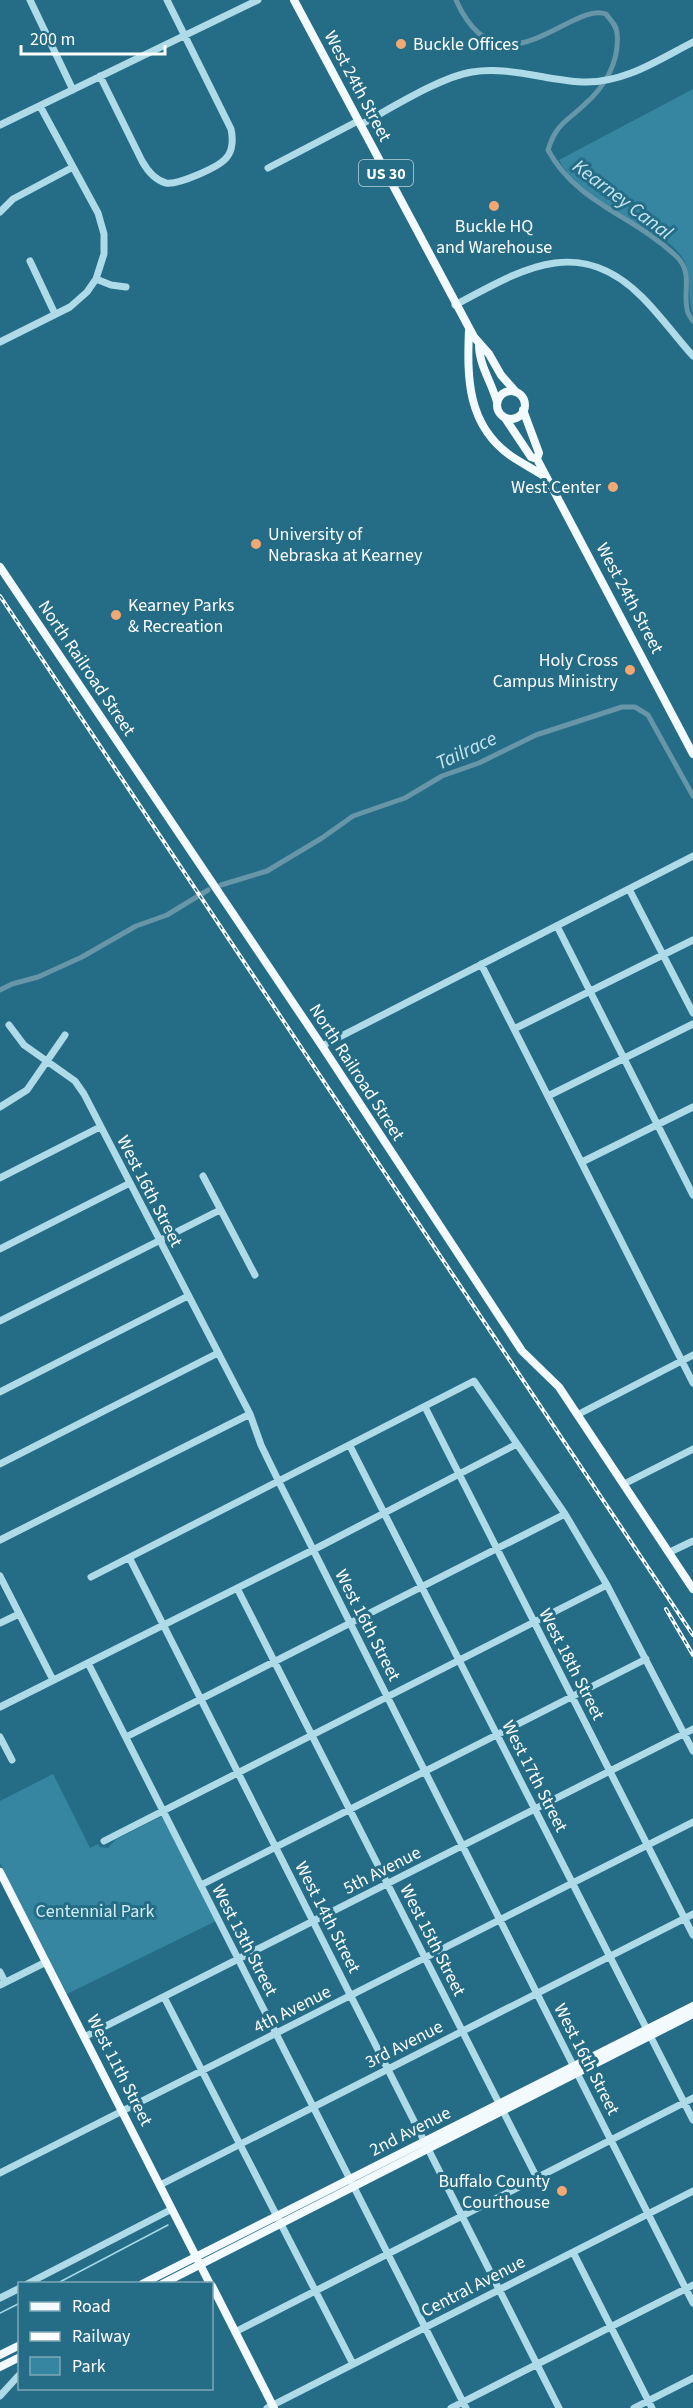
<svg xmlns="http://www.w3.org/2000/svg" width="693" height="2408" viewBox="0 0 693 2408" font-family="'Source Sans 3',sans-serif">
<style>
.green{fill:#3686a2}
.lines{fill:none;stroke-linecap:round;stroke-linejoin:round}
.stream{stroke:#a3d9e9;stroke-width:1.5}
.canal{stroke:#6696a7;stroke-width:5}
.minor{stroke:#afdae8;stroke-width:7}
.major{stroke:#f2fafe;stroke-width:8}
.rail-casing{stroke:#fff;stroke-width:4}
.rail{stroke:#256c86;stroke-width:1.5;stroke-dasharray:4.5;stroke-linecap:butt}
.poi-dot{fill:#f2a873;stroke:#256c86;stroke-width:2}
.labels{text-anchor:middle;stroke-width:6;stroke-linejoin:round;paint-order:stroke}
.shield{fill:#256c86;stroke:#bed3db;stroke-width:1.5}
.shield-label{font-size:16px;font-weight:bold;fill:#fff}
.poi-label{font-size:18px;fill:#fff;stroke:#256c86;text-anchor:start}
.street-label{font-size:18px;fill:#fff;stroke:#256c86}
.park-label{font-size:18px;fill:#d3eef7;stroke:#256c86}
.water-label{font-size:20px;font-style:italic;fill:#c5e7f2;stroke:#256c86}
</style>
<rect width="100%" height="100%" fill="#256c86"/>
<path class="green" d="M693,89V314C686,296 693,278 684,260C673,242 654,234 636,224C609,209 574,188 559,160Z
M53,1774L90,1848L98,1844L100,1847L108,1848L115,1840L162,1816L216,1921L67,1994L0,1863V1801Z"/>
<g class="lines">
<path class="stream" d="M56,2284L168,2225
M0,2313L20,2303"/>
<path class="canal" d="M456,0C500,99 572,0 606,14C611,21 616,24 617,33C620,61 605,87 584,105C566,122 556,124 548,150C577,204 635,216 677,257C693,273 683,290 687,309C687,313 691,318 693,321
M221,885L267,871L322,838L353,816L405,798L442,776L479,763L536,735L622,707H635L648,715L693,796
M0,990L12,984L38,977L82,957L136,926L167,915L208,890"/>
<path class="minor" d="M30,0L73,90
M100,76L142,161C147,170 155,180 166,183C178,185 220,167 227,157C233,150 233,138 231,129L167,0
M0,125L258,0
M360,125C390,109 440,77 472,72C508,66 546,80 582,82C623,84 658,60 693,42
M268,168L358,121
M0,212L13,199L73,167
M30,261L55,314
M96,279L111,285L126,287
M455,305C521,270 578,233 642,297C660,315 676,337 693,356
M0,342L70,307L87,292L96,279L104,254V234L98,213L40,106
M629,889L693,1013
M557,926L693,1195
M481,964L693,1383
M9,1025L24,1045L75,1081L84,1094L250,1414L261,1445L279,1482L693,2303
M514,1029L693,940
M322,1046L693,856
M548,1096L693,1024
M0,1107L27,1090L65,1035
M582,1162L693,1107
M203,1176L255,1275
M0,1178L100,1127
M0,1249L130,1183
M0,1321L220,1210
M0,1392L188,1296
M425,1407L693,1935
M577,1415L693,1355
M350,1446L693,2120
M0,1464L218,1353
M624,1484L693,1449
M0,1540L250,1414
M670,1552L693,1541
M130,1559L559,2408
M0,1576L53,1680
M91,1577L474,1381L565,1514L607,1585L693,1751
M237,1588L537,2178
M0,1623L19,1614
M88,1663L466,2408
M0,1707L313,1550L517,1444
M0,1737L12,1760
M126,1737L565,1514
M104,1841L607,1585
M201,1885L646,1659
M0,1972L5,1982
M0,1985L46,1962
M164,1997L353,2364
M84,2037L693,1729
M0,2173L693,1822
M160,2185L693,1914
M573,2252L652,2408
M27,2284L172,2209
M0,2298L20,2288
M235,2332L693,2098
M0,2396L20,2374
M267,2408L693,2191
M451,2408L693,2285
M634,2408L693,2378"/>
<path class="major" d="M294,0L474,337L489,354L501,375L516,392
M469,330C467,378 467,425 511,456C523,464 535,470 547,478
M479,345C479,365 492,383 497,402
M497 405a14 14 0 1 1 28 0a14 14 0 1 1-28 0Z
M523,410L539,453L537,459
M505,418L531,457L537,459L693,754
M0,567L322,1046L522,1351L559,1387L693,1589
M0,1872L210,2284
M142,2284L693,2006
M162,2284L693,2014
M212,2286L274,2408
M0,2355L20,2345
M0,2367L20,2357"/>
<defs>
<path id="rail" d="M0,596L693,1635
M666,1609L693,1655"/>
</defs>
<use href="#rail" class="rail-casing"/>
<use href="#rail" class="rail"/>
</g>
<g class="poi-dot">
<circle cx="401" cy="44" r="6"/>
<circle cx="494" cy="206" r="6"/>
<circle cx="613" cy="487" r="6"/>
<circle cx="256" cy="544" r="6"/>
<circle cx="116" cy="615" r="6"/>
<circle cx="630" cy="670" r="6"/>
<circle cx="562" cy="2191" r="6"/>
</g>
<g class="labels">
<rect class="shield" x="359" y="160" width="54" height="26" rx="4.5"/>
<g class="shield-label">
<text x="386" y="179">US 30</text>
</g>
<g class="poi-label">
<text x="413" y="50">Buckle Offices</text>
<text x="494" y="232" text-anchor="middle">Buckle HQ<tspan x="494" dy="21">and Warehouse</tspan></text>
<text x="601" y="493" text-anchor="end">West Center</text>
<text x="268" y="540">University of<tspan x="268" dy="21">Nebraska at Kearney</tspan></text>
<text x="128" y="611">Kearney Parks<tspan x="128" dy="21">&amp; Recreation</tspan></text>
<text x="618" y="666" text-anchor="end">Holy Cross<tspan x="618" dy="21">Campus Ministry</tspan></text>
<text x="550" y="2187" text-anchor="end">Buffalo County<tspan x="550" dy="21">Courthouse</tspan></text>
</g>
<g class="street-label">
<text transform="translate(358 86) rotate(62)" y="6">West 24th Street</text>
<text transform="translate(630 598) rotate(62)" y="6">West 24th Street</text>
<text transform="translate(87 668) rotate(56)" y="6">North Railroad Street</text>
<text transform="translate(357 1072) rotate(57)" y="6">North Railroad Street</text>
<text transform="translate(150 1191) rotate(63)" y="6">West 16th Street</text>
<text transform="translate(368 1625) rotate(63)" y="6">West 16th Street</text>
<text transform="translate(572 1664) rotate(63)" y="6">West 18th Street</text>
<text transform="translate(535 1776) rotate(63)" y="6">West 17th Street</text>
<text transform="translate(382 1870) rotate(-27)" y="6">5th Avenue</text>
<text transform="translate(328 1917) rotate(63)" y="6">West 14th Street</text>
<text transform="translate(245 1940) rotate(63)" y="6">West 13th Street</text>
<text transform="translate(433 1940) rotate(63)" y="6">West 15th Street</text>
<text transform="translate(292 2009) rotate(-27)" y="6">4th Avenue</text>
<text transform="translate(404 2044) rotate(-27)" y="6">3rd Avenue</text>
<text transform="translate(587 2059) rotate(63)" y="6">West 16th Street</text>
<text transform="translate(120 2070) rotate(63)" y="6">West 11th Street</text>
<text transform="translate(410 2131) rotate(-27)" y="6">2nd Avenue</text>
<text transform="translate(473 2286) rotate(-27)" y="6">Central Avenue</text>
</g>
<g class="park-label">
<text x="95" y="1917">Centennial Park</text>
</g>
<g class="water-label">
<text transform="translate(623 199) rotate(37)" y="7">Kearney Canal</text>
<text transform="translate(466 750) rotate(-25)" y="7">Tailrace</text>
</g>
</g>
<rect x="18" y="2282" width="195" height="108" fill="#256c86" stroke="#7ca7b6" stroke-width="1.5"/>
<rect x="30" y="2302" width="30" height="9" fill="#f2fafe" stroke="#7ca7b6" stroke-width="1.5"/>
<text x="72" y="2312" font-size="18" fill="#ffffff">Road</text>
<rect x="30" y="2332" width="30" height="9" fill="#ffffff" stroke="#7ca7b6" stroke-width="1.5"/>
<text x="72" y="2342" font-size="18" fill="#ffffff">Railway</text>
<rect x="30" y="2357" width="30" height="18" fill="#3686a2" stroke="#7ca7b6" stroke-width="1.5"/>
<text x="72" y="2372" font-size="18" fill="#ffffff">Park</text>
<path d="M21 45v9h144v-9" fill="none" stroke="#ffffff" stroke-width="3"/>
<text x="30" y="45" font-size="18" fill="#ffffff" stroke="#256c86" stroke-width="4.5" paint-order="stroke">200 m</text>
</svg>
